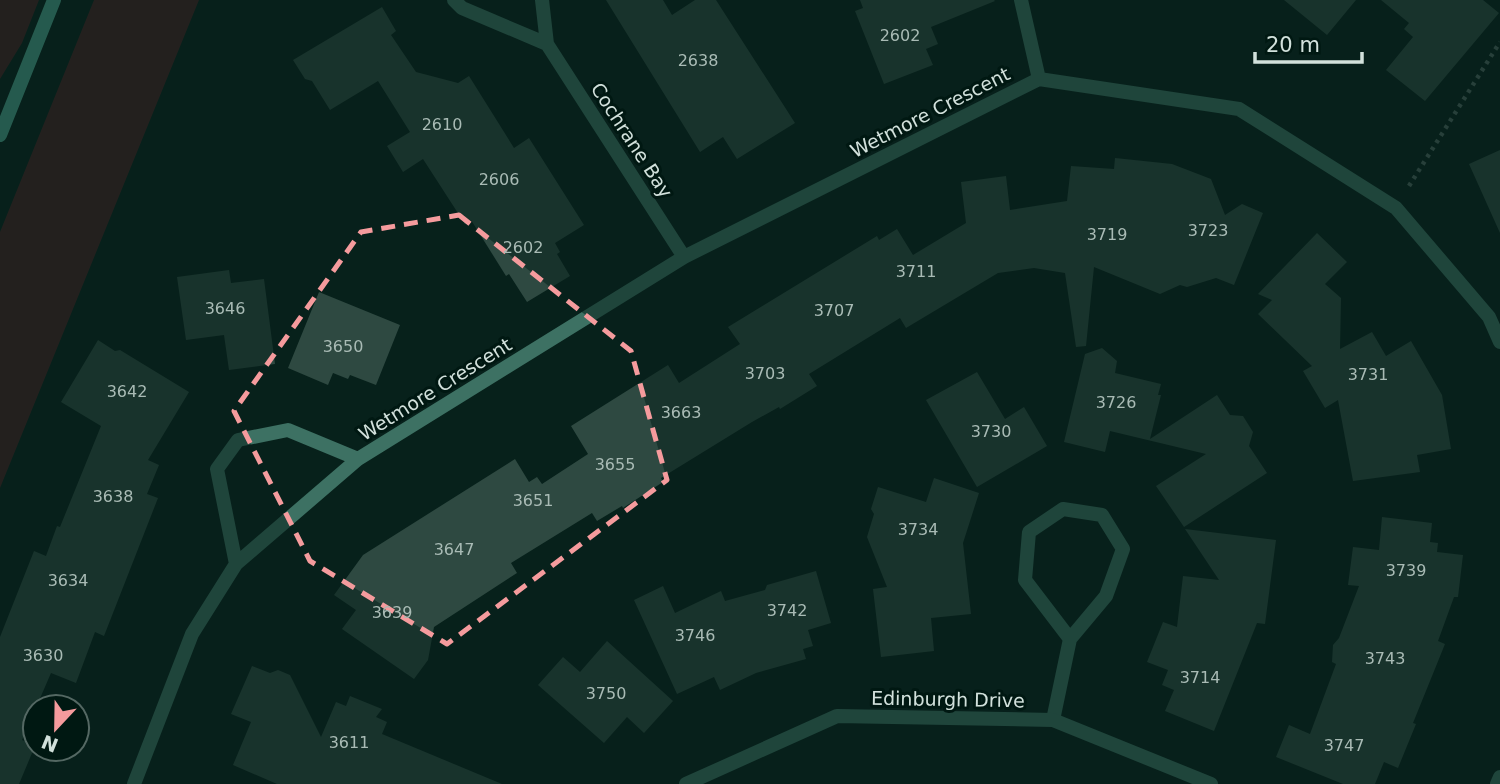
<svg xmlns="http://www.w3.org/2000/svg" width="1500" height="784" viewBox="0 0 1500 784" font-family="'DejaVu Sans',sans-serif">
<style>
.green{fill:#462123}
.building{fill:#2e4941}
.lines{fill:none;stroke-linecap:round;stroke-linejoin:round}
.path{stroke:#4f655f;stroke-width:4.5;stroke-dasharray:3.5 5;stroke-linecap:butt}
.minor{stroke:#3d7163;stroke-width:14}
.tertiary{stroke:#3d7163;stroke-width:14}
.secondary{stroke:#4ba18c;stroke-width:14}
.marked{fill:none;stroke:#f59b9d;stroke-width:5;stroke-dasharray:14 9;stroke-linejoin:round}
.labels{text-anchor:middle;stroke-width:6;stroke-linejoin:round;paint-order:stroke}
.number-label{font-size:16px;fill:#a9bbb5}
.street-label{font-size:19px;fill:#d2e1dc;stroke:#001812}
</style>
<rect width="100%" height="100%" fill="#07211b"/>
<path class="green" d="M0,0H39L22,43L0,79Z
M94,0H199L0,488V232Z"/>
<path class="building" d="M606,0H663L672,15L695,0H716L795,123L737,159L723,137L700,152Z
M860,0H994L995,1L931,27L938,44L926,49L933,65L884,84L855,11L863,8Z
M1284,0H1356L1327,35Z
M1381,0H1483L1499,13L1425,101L1386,70L1413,37L1404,29L1409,23Z
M382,7L396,31L391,35L416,72L458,83L469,76L514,148L529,138L584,225L555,243L560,252L557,254L570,276L527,302L509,274L506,276L471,220L465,224L423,159L403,172L387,146L410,132L378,81L330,110L312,81L305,79L293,60Z
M1500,150V233L1469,164Z
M1115,158L1172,164L1211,179L1225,215L1242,204L1263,213L1234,285L1216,278L1187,287L1180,285L1160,294L1094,267L1086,346L1076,347L1065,273L1034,268L998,273L906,328L900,318L809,374L817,386L780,409L779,407L752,422L661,478L663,482L623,508L622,506L597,521L592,513L511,563L517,573L434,627L428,660L414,679L342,629L356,610L334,595L363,555L515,459L529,482L537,477L542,484L588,454L571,426L668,365L679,383L740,344L728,327L877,236L879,240L897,229L913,255L966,223L961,182L1006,176L1010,210L1067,201L1071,166L1114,169Z
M1317,233L1347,262L1325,284L1341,298L1340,349L1372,332L1386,356L1411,341L1442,395L1451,449L1417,455L1420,472L1353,481L1338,400L1325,408L1303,371L1312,366L1258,314L1272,300L1258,294Z
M229,270L231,283L264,279L275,364L229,370L224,335L186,340L177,277Z
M319,292L400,325L376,385L350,375L348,379L333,373L328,385L288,368Z
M98,340L115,351L120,350L189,392L148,460L159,465L147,494L158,498L104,636L95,632L76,683L51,673L22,740L35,746L19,784H0V637L34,551L46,556L57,526L60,527L101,426L61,402Z
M1102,348L1117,361L1115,373L1161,384L1158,395H1161L1150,439L1217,395L1230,415L1243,416L1253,432L1249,446L1267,473L1184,527L1156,486L1206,454L1110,431L1105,452L1064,442L1085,354Z
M977,372L1005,419L1024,407L1047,446L977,487L926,400Z
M934,478L979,493L963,543L971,614L931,618L934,651L881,657L873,589L887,587L867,537L874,514L871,509L878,487L926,502Z
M1382,517L1432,523L1430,542L1438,543L1437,552L1463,555L1458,597H1454L1438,641L1445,644L1413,723L1416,724L1398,768L1384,762L1375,784H1343L1276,757L1289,725L1310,734L1336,664L1332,662L1333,645L1339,638L1359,586L1348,585L1353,547L1379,550Z
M1185,529L1276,540L1265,624L1257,623L1214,731L1165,711L1174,690L1162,685L1168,670L1147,662L1163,622L1177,627L1183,576L1219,580Z
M816,571L831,623L808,630L813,646L803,649L806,659L756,673L720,690L714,677L677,694L634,600L663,586L675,613L721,591L725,601L765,590L767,585Z
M607,641L673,701L644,733L627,717L604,743L538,685L563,657L580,672Z
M252,666L270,673L278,670L290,675L321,737L336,702L346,706L350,696L382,709L376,717L387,722L382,734L502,784H277L233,765L251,722L231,714Z"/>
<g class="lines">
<path class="path" d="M1409,186L1500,42"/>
<path class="minor" d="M454,0L462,8L547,44
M542,0L547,44L684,257
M1021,0L1039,79
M236,564L217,469L238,440L288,430L358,459
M1053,720L1070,639L1106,596L1123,549L1102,515L1063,509L1029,532L1025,580L1070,639
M134,784L192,634L236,564L358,459L684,257L1039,79L1239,109L1396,208L1489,317L1500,342
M1497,784L1500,777"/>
<path class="tertiary" d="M686,784L837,716L1053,720L1211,784"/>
<path class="secondary" d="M0,135L54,0"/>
</g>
<path d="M0 0H1500V784H0ZM459,215L631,351L667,480L447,644L310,561L234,411L361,232Z" fill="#07211b" fill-opacity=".55" fill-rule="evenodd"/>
<path class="marked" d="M459,215L631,351L667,480L447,644L310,561L234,411L361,232Z"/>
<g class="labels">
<g class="number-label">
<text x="900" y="41">2602</text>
<text x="698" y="66">2638</text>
<text x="442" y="130">2610</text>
<text x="499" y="185">2606</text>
<text x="1208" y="236">3723</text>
<text x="1107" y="240">3719</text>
<text x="523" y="253">2602</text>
<text x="916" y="277">3711</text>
<text x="225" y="314">3646</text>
<text x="834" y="316">3707</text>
<text x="343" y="352">3650</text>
<text x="765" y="379">3703</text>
<text x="1368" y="380">3731</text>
<text x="127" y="397">3642</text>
<text x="1116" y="408">3726</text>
<text x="681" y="418">3663</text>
<text x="991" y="437">3730</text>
<text x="615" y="470">3655</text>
<text x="113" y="502">3638</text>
<text x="533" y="506">3651</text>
<text x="918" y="535">3734</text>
<text x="454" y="555">3647</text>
<text x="1406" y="576">3739</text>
<text x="68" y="586">3634</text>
<text x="787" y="616">3742</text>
<text x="392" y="618">3639</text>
<text x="695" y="641">3746</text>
<text x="43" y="661">3630</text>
<text x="1385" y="664">3743</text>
<text x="1200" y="683">3714</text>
<text x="606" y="699">3750</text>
<text x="349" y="748">3611</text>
<text x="1344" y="751">3747</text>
</g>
<g class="street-label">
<text transform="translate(930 112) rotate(-27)" y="7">Wetmore Crescent</text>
<text transform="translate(632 140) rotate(57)" y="7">Cochrane Bay</text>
<text transform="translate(435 389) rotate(-32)" y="7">Wetmore Crescent</text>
<text transform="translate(948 699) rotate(1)" y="7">Edinburgh Drive</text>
</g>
</g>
<g transform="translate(56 728) rotate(202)"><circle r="33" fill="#001812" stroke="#546863" stroke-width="2"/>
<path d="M0-5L12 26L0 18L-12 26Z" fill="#f59b9d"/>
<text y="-10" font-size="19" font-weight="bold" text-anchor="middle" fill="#d2e1dc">N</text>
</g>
<path d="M1255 52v10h107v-10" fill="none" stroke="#d2e1dc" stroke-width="3.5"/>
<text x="1266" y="52" font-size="21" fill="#d2e1dc" stroke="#001812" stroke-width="5" paint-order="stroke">20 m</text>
</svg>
